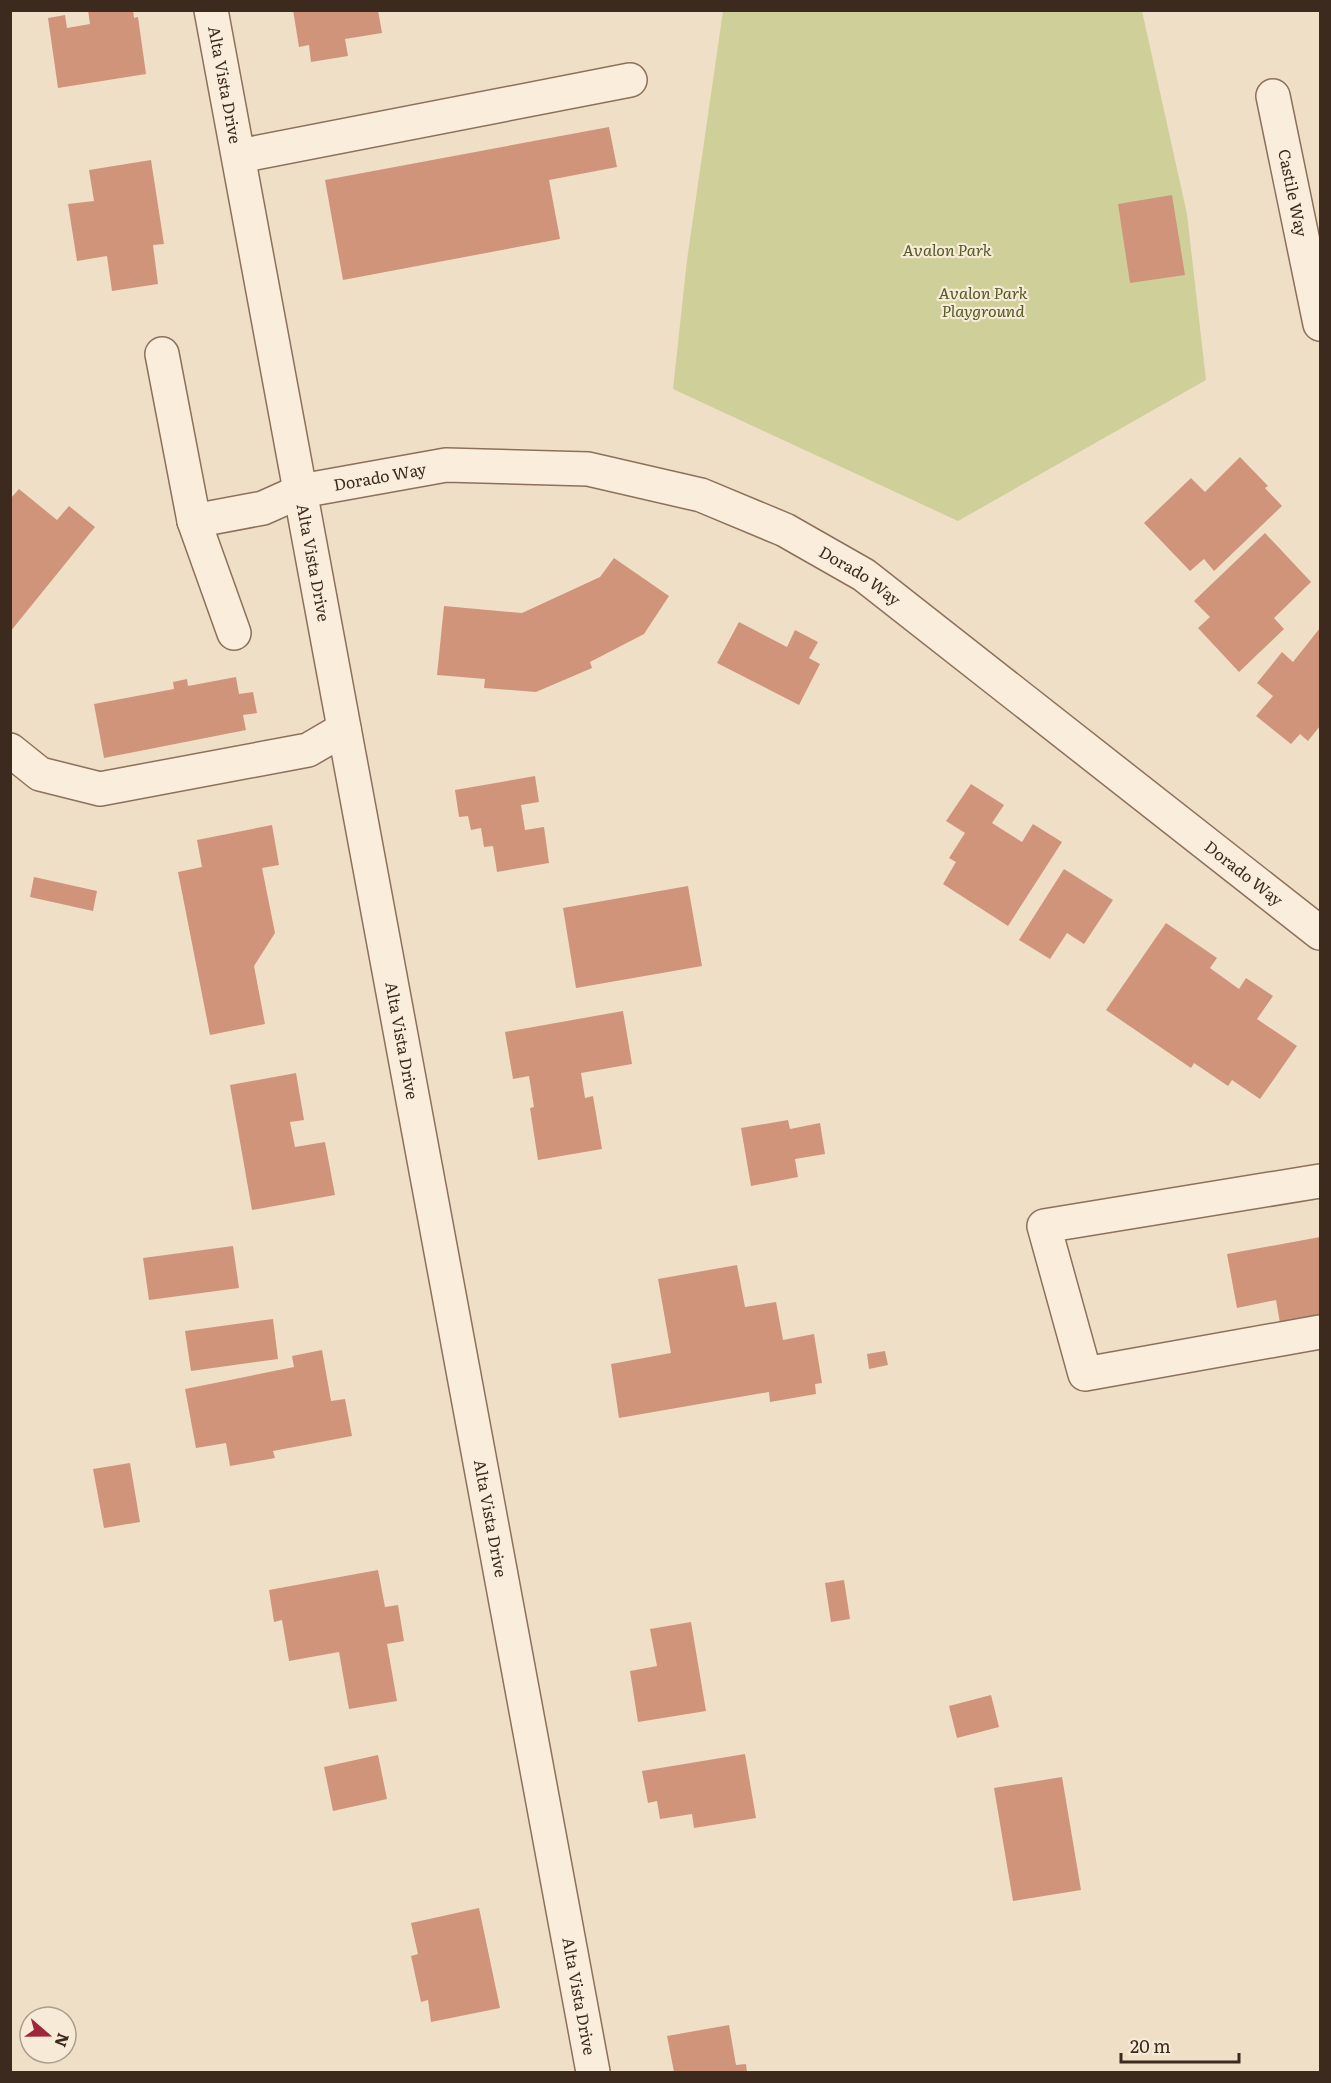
<svg xmlns="http://www.w3.org/2000/svg" width="1331" height="2083" viewBox="0 0 1331 2083" font-family="Literata,serif">
<style>
.green{fill:#cfcf9a}
.building{fill:#d0947b}
.lines{fill:none;stroke-linecap:round;stroke-linejoin:round}
.minor-casing{stroke:#8d705b;stroke-width:36}
.minor{stroke:#faeddb;stroke-width:33}
.labels{text-anchor:middle;stroke-width:4.5;stroke-linejoin:round;paint-order:stroke}
.street-label{font-size:16px;fill:#3d2a1f;stroke:#f7ead7}
.park-label{font-size:16px;font-style:italic;fill:#535a25;stroke:#f7ead7}
</style>
<rect width="100%" height="100%" fill="#f0dfc7"/>
<path class="green" d="M723,11H1142L1187,214L1206,380L958,521L673,389L687,260Z"/>
<path class="building" d="M88,10H133L134,18L138,17L146,74L58,88L48,18L65,15L67,28L90,24Z
M293,10H378L382,33L345,39L348,56L311,62L309,45L299,47Z
M609,127L617,167L549,180L560,239L343,280L325,180Z
M151,160L164,244L153,245L158,284L112,291L107,256L77,261L68,204L94,201L89,170Z
M1172,195L1185,275L1130,283L1118,204Z
M1240,457L1268,486L1265,488L1282,506L1214,571L1204,559L1190,571L1144,523L1191,478L1205,492Z
M19,489L57,520L69,506L95,527L10,632V499Z
M1265,533L1311,582L1274,618L1284,629L1239,672L1198,628L1210,617L1194,601Z
M614,558L669,596L644,634L590,662L592,668L536,692L484,688L485,679L437,675L444,606L522,613L600,577Z
M739,622L787,647L795,630L818,642L809,658L820,664L799,705L717,663Z
M1320,628V726L1308,741L1300,734L1291,744L1256,716L1273,696L1257,683L1282,652L1293,662Z
M236,677L239,694L253,692L257,713L243,715L246,730L104,758L94,704L174,689L173,682L187,679L188,686Z
M535,776L539,802L521,805L525,830L544,827L549,863L497,872L493,846L484,847L481,828L471,830L468,816L459,817L455,790Z
M971,784L1004,805L992,823L1022,842L1033,824L1062,842L1008,926L943,884L956,862L949,858L965,833L946,821Z
M272,825L279,865L262,868L275,933L254,966L265,1024L210,1035L178,872L202,867L197,840Z
M1064,869L1113,900L1084,944L1067,933L1050,959L1019,940Z
M34,877L97,891L93,911L30,897Z
M688,886L702,966L576,988L563,908Z
M1166,923L1217,958L1210,968L1239,989L1246,978L1273,996L1257,1019L1297,1046L1260,1099L1232,1080L1228,1086L1194,1063L1191,1068L1106,1010Z
M623,1011L632,1064L581,1073L585,1098L593,1096L602,1149L538,1160L530,1108L534,1107L529,1076L513,1079L505,1032Z
M296,1073L304,1120L290,1122L295,1147L325,1142L335,1195L252,1210L230,1085Z
M788,1120L790,1129L820,1123L825,1154L795,1159L798,1177L751,1186L741,1128Z
M1320,1237V1316L1280,1323L1276,1300L1237,1308L1227,1254Z
M233,1246L239,1288L149,1300L143,1258Z
M737,1265L745,1307L776,1302L783,1340L814,1334L822,1383L815,1384L816,1394L770,1402L769,1392L619,1418L611,1364L671,1353L658,1279Z
M273,1319L278,1359L191,1371L185,1331Z
M322,1350L331,1401L345,1399L352,1436L273,1451L275,1458L230,1466L226,1443L196,1448L185,1389L294,1367L292,1356Z
M885,1351L888,1365L869,1369L867,1354Z
M130,1463L140,1522L104,1528L93,1469Z
M378,1570L385,1607L398,1605L404,1641L387,1644L397,1701L349,1709L339,1652L289,1661L282,1620L274,1622L269,1590Z
M844,1580L850,1619L831,1622L825,1583Z
M691,1622L706,1711L638,1722L630,1671L657,1666L650,1629Z
M991,1695L999,1727L957,1738L949,1706Z
M745,1754L756,1818L694,1828L692,1814L660,1819L657,1801L648,1803L642,1771Z
M378,1755L387,1799L333,1811L324,1767Z
M1062,1777L1081,1890L1013,1901L994,1788Z
M479,1908L500,2008L431,2022L428,2000L421,2002L411,1956L418,1954L411,1923Z
M729,2025L736,2065L746,2064L747,2072H674L667,2036Z"/>
<g class="lines">
<defs>
<g id="minor">
<path id="s1" d="M211,10L593,2072"/>
<path id="s2" d="M1273,96L1320,324"/>
<path d="M239,156L630,80"/>
<path id="s3" d="M162,354L194,521L263,508L301,491L446,465L588,469L701,495L785,530L864,575L1320,933"/>
<path d="M194,521L234,633"/>
<path d="M10,750L40,774L100,789L308,750L344,729"/>
<path d="M1320,1181L1044,1226L1085,1374L1320,1332"/>
</g>
</defs>
<use href="#minor" class="minor-casing"/>
<use href="#minor" class="minor"/>
</g>
<g class="labels">
<g class="street-label">
<text dy="6" stroke="none"><textPath href="#s1" startOffset="76">Alta Vista Drive</textPath></text>
<text dy="6" stroke="none"><textPath href="#s2" startOffset="99">Castile Way</textPath></text>
<text dy="6" stroke="none"><textPath href="#s3" startOffset="362">Dorado Way</textPath></text>
<text dy="6" stroke="none"><textPath href="#s1" startOffset="562">Alta Vista Drive</textPath></text>
<text dy="6" stroke="none"><textPath href="#s3" startOffset="866">Dorado Way</textPath></text>
<text dy="6" stroke="none"><textPath href="#s3" startOffset="1352">Dorado Way</textPath></text>
<text dy="6" stroke="none"><textPath href="#s1" startOffset="1048">Alta Vista Drive</textPath></text>
<text dy="6" stroke="none"><textPath href="#s1" startOffset="1534">Alta Vista Drive</textPath></text>
<text dy="6" stroke="none"><textPath href="#s1" startOffset="2020">Alta Vista Drive</textPath></text>
</g>
<g class="park-label">
<text x="947" y="256">Avalon Park</text>
<text x="983" y="299">Avalon Park<tspan x="983" dy="18">Playground</tspan></text>
</g>
</g>
<rect width="1331" height="2083" fill="none" stroke="#3d2a1f" stroke-width="24"/>
<g transform="translate(48 2035) rotate(110)"><circle r="28" fill="#f7ead7" stroke="#ad9d8d" stroke-width="1.5"/>
<path d="M0-4.5L10 22L0 15L-10 22Z" fill="#9f2837"/>
<text y="-9" font-size="16" font-weight="bold" text-anchor="middle" fill="#3d2a1f">N</text>
</g>
<path d="M1121 2053v9h118v-9" fill="none" stroke="#3d2a1f" stroke-width="3"/>
<text x="1130" y="2053" font-size="18" fill="#3d2a1f" stroke="#f7ead7" stroke-width="4.5" paint-order="stroke">20 m</text>
</svg>
